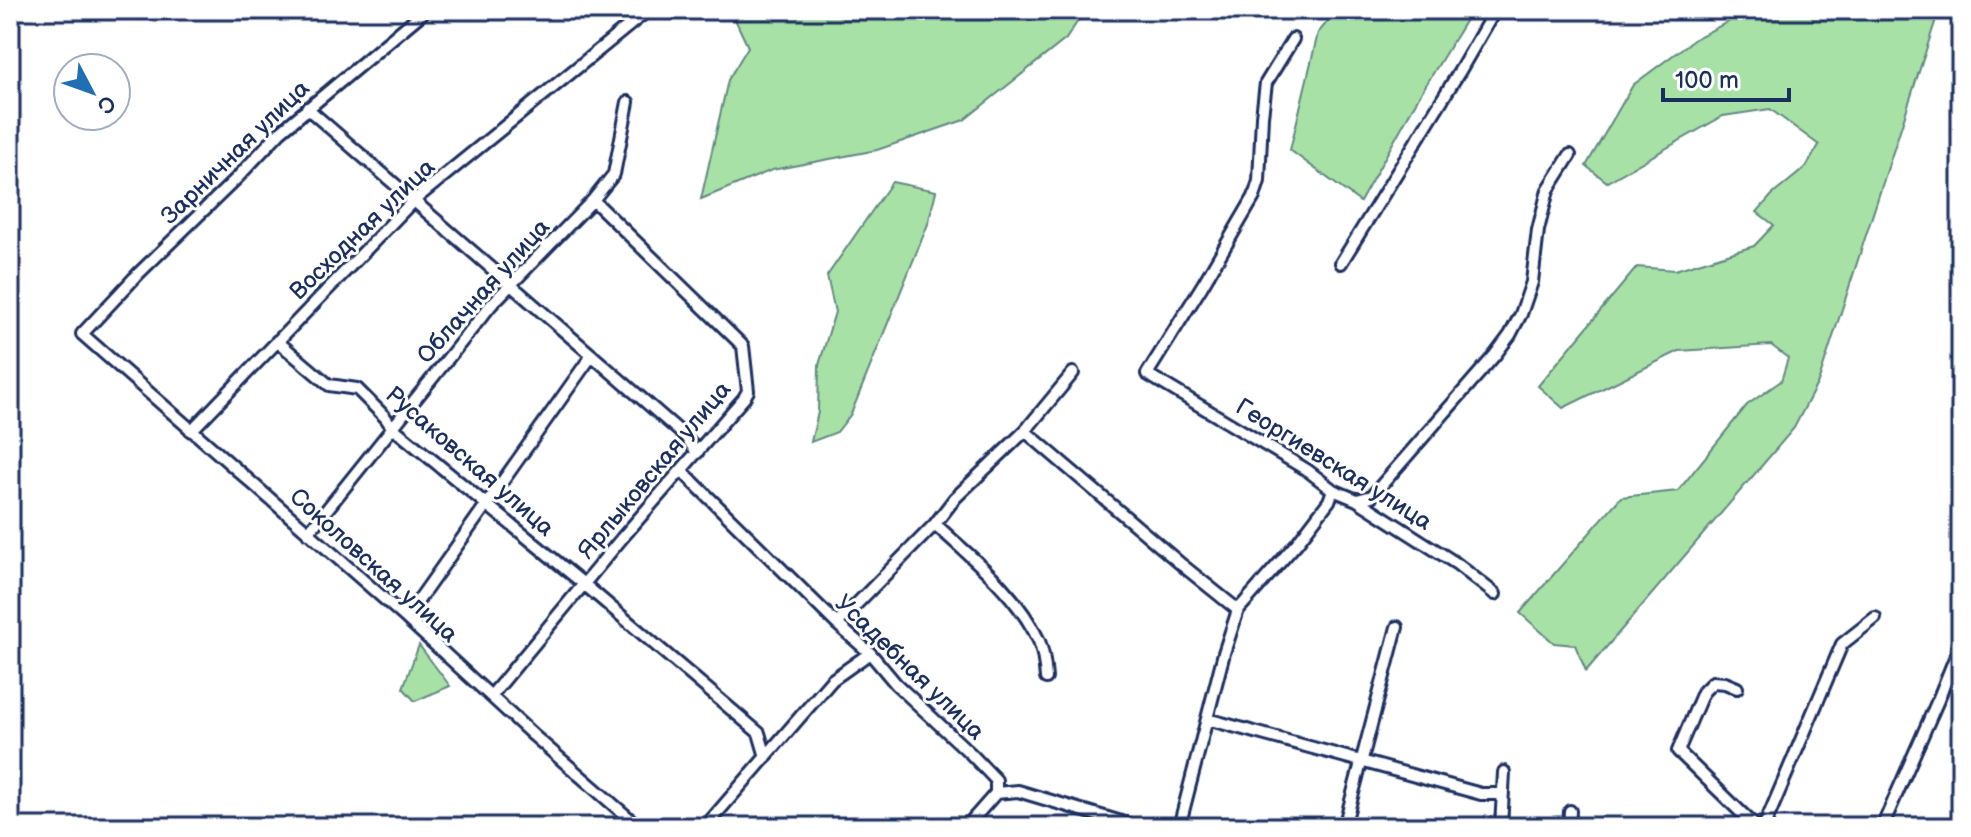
<svg xmlns="http://www.w3.org/2000/svg" width="1971" height="837" viewBox="0 0 1971 837" font-family="'Balsamiq Sans',sans-serif">
<style>
.green{fill:#a8e1a5;stroke:#628882;stroke-width:2}
.lines{fill:none;stroke-linecap:round;stroke-linejoin:round}
.street-casing{stroke:#1b2f5e;stroke-width:16}
.street{stroke:#fff;stroke-width:10}
.labels{text-anchor:middle;stroke-width:6;stroke-linejoin:round;paint-order:stroke}
.street-label{font-size:24px;fill:#1b2f5e;stroke:#fff}
</style>
<rect width="100%" height="100%" fill="#fff"/>
<filter id="ink" filterUnits="userSpaceOnUse"><feTurbulence type="fractalNoise" baseFrequency=".0125" numOctaves="2"/><feDisplacementMap in="SourceGraphic" scale="16" xChannelSelector="R" yChannelSelector="G"/><feConvolveMatrix kernelMatrix="1 2 1 2 8 2 1 2 1" color-interpolation-filters="sRGB"/></filter>
<g filter="url(#ink)">
<path class="green" d="M743,10H1085L1066,39L964,120L877,150L772,170L701,199L728,80L748,47L734,17Z
M1337,10H1472L1418,98L1360,202L1290,150L1318,33Z
M1729,10H1817L1823,17L1828,10H1939L1819,380L1794,428L1586,671L1575,645L1554,643L1520,613L1621,497L1678,491L1747,405L1781,381L1788,358L1771,345L1679,351L1563,408L1538,386L1637,267L1675,270L1754,246L1774,225L1757,212L1772,195L1806,167L1819,145L1770,109L1723,116L1607,182L1586,166L1633,85L1696,38L1730,21Z
M892,182L936,191L928,224L851,414L837,432L811,442L818,412L819,365L835,312L827,276Z
M419,645L450,686L415,701L403,688Z"/>
<g class="lines">
<defs>
<path id="street" d="M426,10L280,132L237,178L139,273L82,334L406,618L533,735L639,827
M1293,39L1266,83L1262,116L1259,181L1254,197L1202,286L1147,374L1307,470L1333,490L1357,500L1457,564L1495,594
M307,108L686,437L697,453
M1341,263L1461,69L1495,10
M277,341L329,385L357,389L385,417L392,427L585,585L759,733L766,757
M191,431L413,201L648,10
M1025,431L1182,565L1238,610
M682,471L837,624L870,653L896,684L971,754L996,780V793
M1357,500L1372,496L1495,355L1510,335L1521,314L1532,282L1538,230L1548,190L1570,155
M935,524C973,559 1017,593 1039,641C1044,653 1045,666 1046,678
M308,533L491,305L593,200L614,174L628,102
M406,618L592,355
M837,624L935,524L955,498L1025,431L1073,373
M1737,688L1725,683L1713,682L1703,692L1678,751L1756,827
M491,696L622,538L744,398L748,391L743,346L593,200
M1207,719L1481,794H1502
M996,793L1018,791L1138,827
M705,827L832,680L870,653
M966,827L996,793
M1179,827L1224,653L1238,610L1297,543L1329,501L1333,490
M1344,827L1397,627
M1501,827L1504,772
M1569,827L1570,811
M1764,827L1842,644L1875,618
M1882,827L1938,700L1961,643"/>
</defs>
<use href="#street" class="street-casing"/>
<use href="#street" class="street"/>
</g>
</g>
<g class="labels">
<g class="street-label">
<text transform="translate(235 152) rotate(-44)" y="8">Зарничная улица</text>
<text transform="translate(362 229) rotate(-44)" y="8">Восходная улица</text>
<text transform="translate(483 291) rotate(-48)" y="8">Облачная улица</text>
<text transform="translate(470 461) rotate(41)" y="8">Русаковская улица</text>
<text transform="translate(1334 464) rotate(32)" y="8">Георгиевская улица</text>
<text transform="translate(654 470) rotate(-50)" y="8">Ярлыковская улица</text>
<text transform="translate(374 565) rotate(42)" y="8">Соколовская улица</text>
<text transform="translate(910 667) rotate(44)" y="8">Усадебная улица</text>
</g>
</g>
<rect width="1971" height="837" fill="none" stroke="#fff" stroke-width="40"/>
<rect x="20" y="20" width="1931" height="797" fill="none" stroke="#1b2f5e" stroke-width="3" filter="url(#ink)"/>
<g transform="translate(92 92) rotate(131)"><circle r="38" fill="#ffffff" stroke="#a4acbf" stroke-width="2"/>
<path d="M0-6L14 30L0 20L-14 30Z" fill="#1f6fb2"/>
<text y="-12" font-size="22" font-weight="bold" text-anchor="middle" fill="#1b2f5e">С</text>
</g>
<path d="M1663 88v12h126v-12" fill="none" stroke="#1b2f5e" stroke-width="4"/>
<text x="1675" y="88" font-size="24" fill="#1b2f5e" stroke="#ffffff" stroke-width="6" paint-order="stroke">100 m</text>
</svg>
